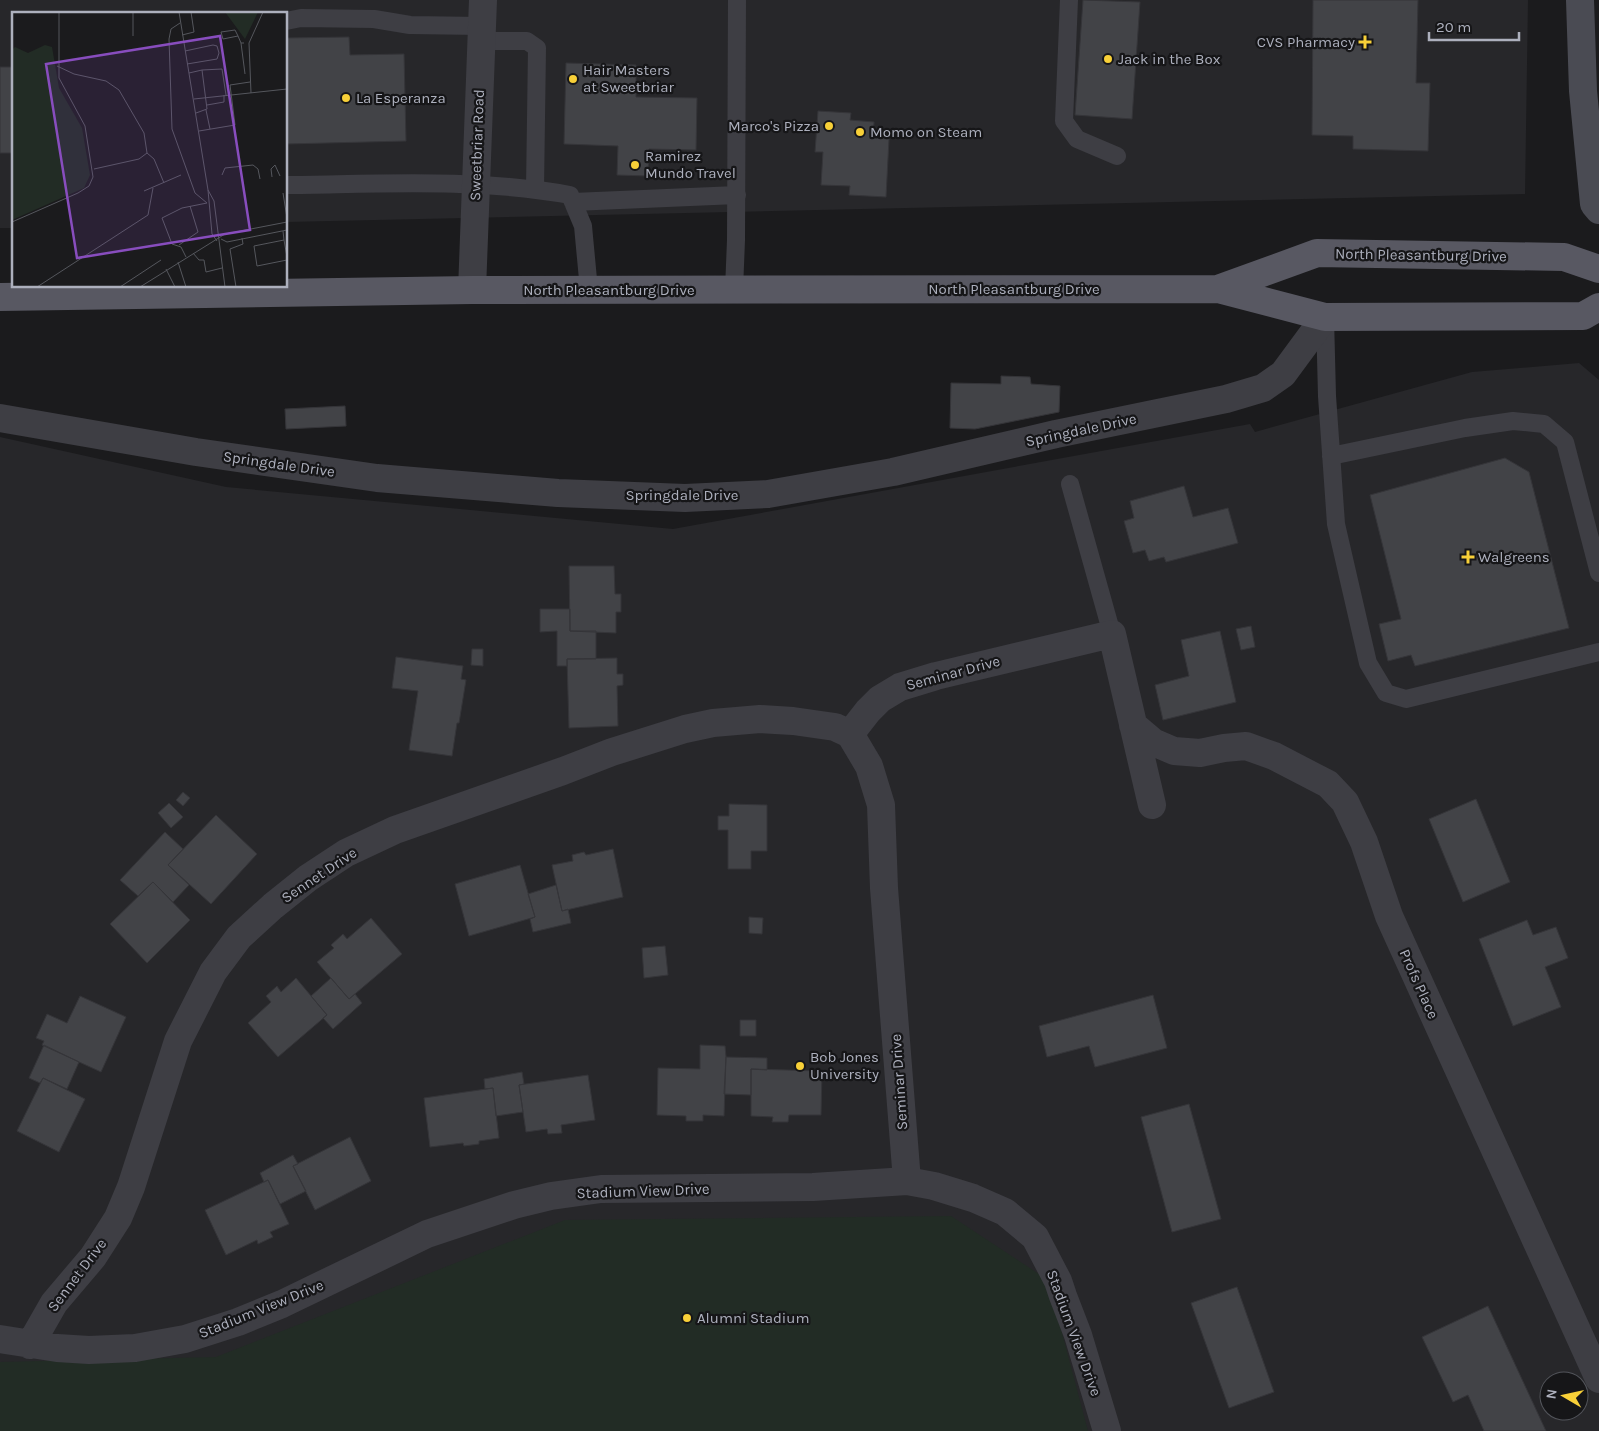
<svg xmlns="http://www.w3.org/2000/svg" width="1599" height="1431" viewBox="0 0 1599 1431" font-family="Karla,sans-serif">
<style>
.built{fill:#27272a;fill-rule:evenodd}
.green{fill:#222c25}
.building{fill:#424347;stroke:#353539}
.lines{fill:none;stroke-linecap:round;stroke-linejoin:round}
.service{stroke:#3e3e44;stroke-width:18}
.minor{stroke:#3e3e44;stroke-width:28}
.secondary{stroke:#4a4b53;stroke-width:28}
.primary{stroke:#585862;stroke-width:28}
.poi-dot{fill:#f8d038;stroke:#161618;stroke-width:2}
.labels{text-anchor:middle;stroke-width:4.5;stroke-linejoin:round;paint-order:stroke}
.poi-label{font-size:15px;fill:#adb0bd;stroke:#161618;text-anchor:start}
.street-label{font-size:15px;fill:#adb0bd;stroke:#161618}
.inset-road{fill:none;stroke:#55575d;stroke-width:1}
.view{fill:#884dbe;fill-opacity:0.15;stroke:#884dbe;stroke-width:2.5}
.inset-edge{fill:none;stroke:#adb0bd;stroke-width:2.5}
</style>
<rect width="100%" height="100%" fill="#1b1b1d"/>
<path class="built" d="M0,0H1528L1525,194L286,222V14H14V228H0Z
M1579,363L1599,380V1431H0V437L226,487L673,529L1250,424L1255,432L1472,372ZM1549,1381H1579V1411H1549Z"/>
<path class="green" d="M951,1216L1048,1280L1088,1431H0V1362L216,1357L565,1220Z"/>
<path class="building" d="M1083,0L1140,2L1132,119L1075,115Z
M1313,0H1418L1416,83H1430L1428,151L1353,149V136L1312,135Z
M349,37L350,55L404,54L406,141L286,144V38Z
M566,63L636,65V97L697,98L696,150L649,149L648,176L617,175L618,146L564,144Z
M0,67H14V153H0Z
M818,111L851,113L850,120L874,122L873,138L889,139L886,197L849,195L850,186L821,185L823,152H815Z
M1001,376L1030,377L1031,384L1060,386L1059,412L975,429L950,428L951,383L1001,384Z
M345,406L346,426L286,429L285,409Z
M1505,458L1529,472L1569,628L1415,666L1411,655L1388,661L1379,624L1401,619L1370,495Z
M1184,486L1193,517L1228,508L1238,543L1166,562L1164,557L1149,561L1145,550L1133,553L1124,521L1134,518L1130,501Z
M569,566H614L615,594H621V612H616V633L570,631Z
M540,609H570V631H596V659H567V666H557V631L540,632Z
M1251,626L1255,647L1241,650L1236,629Z
M1220,631L1236,702L1163,720L1155,685L1189,676L1181,640Z
M472,649H483V666L471,665Z
M396,657L463,666L461,679L466,680L459,723H457L452,756L409,750L418,691L392,688Z
M617,658V674H623V685L617,686L618,726L569,728L567,659Z
M183,792L190,798L183,806L176,800Z
M1476,799L1510,882L1463,902L1429,819Z
M169,803L183,817L171,828L158,813Z
M729,804L767,805V851H751V869H728V830H718V816H729Z
M216,815L257,854L211,904L168,865Z
M165,832L183,849L168,865L189,885L173,902L153,882L138,896L120,880Z
M613,849L623,897L562,911L552,865L573,861L572,855L584,852L586,855Z
M520,865L535,917L469,936L455,884Z
M153,882L190,920L147,963L110,924Z
M556,885L562,911L568,909L571,923L533,932L530,919L535,917L528,894Z
M749,917L763,918L762,934L749,933Z
M371,918L402,954L349,999L317,962L334,948L331,945L343,934L347,939Z
M1527,920L1533,935L1556,927L1568,958L1545,967L1561,1007L1513,1026L1479,939Z
M665,946L668,975L644,978L642,948Z
M296,978L327,1015L278,1057L248,1023L271,1002L266,996L277,986L281,992Z
M331,978L349,999L355,994L362,1003L333,1029L323,1018L327,1015L311,996Z
M1153,995L1167,1048L1095,1067L1089,1046L1047,1057L1039,1026Z
M80,996L126,1017L101,1072L42,1045L44,1041L36,1038L47,1014L67,1023Z
M740,1020H756V1036H740Z
M44,1045L79,1062L67,1089L43,1078L40,1083L29,1078Z
M700,1045L725,1046L726,1057L724,1116L703,1115V1121H686V1116L657,1115L658,1068L700,1069Z
M726,1057L767,1058V1070L751,1069V1095L724,1094Z
M751,1069L822,1071L821,1115H789L788,1122H772L773,1117L751,1116Z
M522,1072L524,1084L519,1085L523,1112L496,1116L493,1088L485,1089L484,1079Z
M588,1075L595,1120L561,1125L562,1133L548,1134L547,1129L526,1132L519,1085Z
M43,1078L85,1099L59,1152L17,1131Z
M493,1088L499,1138L479,1141V1144L464,1146L463,1143L430,1147L424,1098Z
M1189,1104L1221,1219L1172,1232L1141,1117Z
M350,1137L371,1181L315,1210L293,1166Z
M293,1155L298,1164L293,1166L306,1191L280,1204L268,1180L264,1182L260,1173Z
M268,1180L289,1224L270,1232L273,1237L258,1244L257,1240L226,1255L205,1210Z
M1237,1287L1274,1392L1229,1408L1191,1303Z
M1488,1306L1546,1431H1484L1468,1395L1453,1402L1422,1337Z"/>
<g class="lines">
<path class="service" d="M1069,0L1064,121L1077,139L1117,156
M286,21L301,18L374,19L410,25L481,26
M481,41H527L537,48L535,189
M286,185C381,184 476,178 570,195L583,226L589,290
M573,202L737,195
M734,290L736,240L737,0
M1325,317L1327,396L1336,524L1368,663L1386,693L1406,699L1599,652
M1331,456L1465,428L1513,421L1544,424L1565,442L1599,573
M1070,484L1112,634"/>
<path class="minor" d="M472,290L483,0
M0,418L196,452L377,478L558,493L685,498L768,494L893,472L1056,434L1226,399L1263,388L1283,374L1325,317
M1133,725L1153,742L1174,751L1200,753L1224,748L1246,746L1274,756L1328,784L1345,802L1364,842L1389,916L1599,1379
M907,1181L884,888L881,805L869,766L850,734L868,711L880,699L900,687L936,676L1112,634L1152,805
M0,1339L57,1348L89,1350L135,1348L185,1339L238,1322L282,1304L427,1234L514,1205L551,1196L601,1189L813,1187L907,1181L934,1186L973,1198L1005,1212L1035,1237L1058,1281L1063,1296L1078,1335L1107,1431
M30,1345L54,1303L93,1257L118,1218L131,1187L178,1041L213,972L239,937L273,906L308,878L346,853L395,830L563,771L612,752L685,729L713,723L760,719L793,721L835,727L850,734"/>
<path class="secondary" d="M1580,0L1583,91L1594,204L1599,210"/>
<path class="primary" d="M1218,289L1317,253L1564,257L1599,269
M0,297L472,290L1218,289L1325,317L1583,316L1599,307"/>
</g>
<g class="poi-dot">
<path d="M1362.5 34.5h5v5h5v5h-5v5h-5v-5h-5v-5h5z"/>
<circle cx="1108" cy="59" r="5"/>
<circle cx="573" cy="79" r="5"/>
<circle cx="346" cy="98" r="5"/>
<circle cx="829" cy="126" r="5"/>
<circle cx="860" cy="132" r="5"/>
<circle cx="635" cy="165" r="5"/>
<path d="M1465.5 549.5h5v5h5v5h-5v5h-5v-5h-5v-5h5z"/>
<circle cx="800" cy="1066" r="5"/>
<circle cx="687" cy="1318" r="5"/>
</g>
<g class="labels">
<g class="poi-label">
<text x="1355" y="47" text-anchor="end">CVS Pharmacy</text>
<text x="1118" y="64">Jack in the Box</text>
<text x="583" y="75">Hair Masters<tspan x="583" dy="17">at Sweetbriar</tspan></text>
<text x="356" y="103">La Esperanza</text>
<text x="819" y="131" text-anchor="end">Marco's Pizza</text>
<text x="870" y="137">Momo on Steam</text>
<text x="645" y="161">Ramirez<tspan x="645" dy="17">Mundo Travel</tspan></text>
<text x="1478" y="562">Walgreens</text>
<text x="810" y="1062">Bob Jones<tspan x="810" dy="17">University</tspan></text>
<text x="697" y="1323">Alumni Stadium</text>
</g>
<g class="street-label">
<text transform="translate(477 145) rotate(-88)" y="5">Sweetbriar Road</text>
<text transform="translate(1421 255) rotate(1)" y="5">North Pleasantburg Drive</text>
<text x="1014" y="294">North Pleasantburg Drive</text>
<text x="609" y="295">North Pleasantburg Drive</text>
<text transform="translate(1081 430) rotate(-12)" y="5">Springdale Drive</text>
<text transform="translate(279 464) rotate(8)" y="5">Springdale Drive</text>
<text x="682" y="500">Springdale Drive</text>
<text transform="translate(953 673) rotate(-15)" y="5">Seminar Drive</text>
<text transform="translate(319 875) rotate(-34)" y="5">Sennet Drive</text>
<text transform="translate(1419 984) rotate(66)" y="5">Profs Place</text>
<text transform="translate(899 1082) rotate(-94)" y="5">Seminar Drive</text>
<text transform="translate(643 1191) rotate(-2)" y="5">Stadium View Drive</text>
<text transform="translate(77 1275) rotate(-53)" y="5">Sennet Drive</text>
<text transform="translate(261 1309) rotate(-22)" y="5">Stadium View Drive</text>
<text transform="translate(1074 1333) rotate(70)" y="5">Stadium View Drive</text>
</g>
</g>
<g transform="translate(12 12)">
<rect width="275" height="275" fill="#1b1b1d"/>
<path d="M213,0H246L233,27ZM33,33L40,35L47,76L70,116L78,163L72,176L0,208V38L3,35L16,41Z" fill="#222c25"/>
<path class="inset-road" d="M121,0V24M167,0L196,178L200,222L205,229M168,11L159,17L157,27L160,117L183,181L195,191M170,23L182,20L179,0M226,24L211,27L209,20L223,18L226,24L229,31M232,31H229L233,62M173,39L201,33L205,34L207,41L205,47L175,52M45,54L62,62L94,69L107,78L132,121L135,141M190,58L210,57L214,83M177,61L190,58L195,97L184,101M239,81L237,31L251,0M182,87L275,77M195,93L212,90V83M194,98L198,117M187,119L223,113L218,73L238,70M82,157L127,147L135,141L142,147L152,171M210,163L213,156L241,153L246,157L248,167M260,165L259,157L263,153L268,164M196,178L202,189L213,275M132,179L169,163M271,181L275,206M0,210L66,181L77,174L81,165L73,114L47,66V0M271,219L272,228L242,234L245,254L275,248M209,227L215,230L275,218M272,228L275,245M167,233L186,220L178,194M181,241L187,248H192L194,260L210,256M174,245L169,235L160,232L150,206L170,196L195,191M166,250L174,275M154,257L163,275M25,275L136,203L141,176M108,275L149,248M128,275L213,222L275,210M224,275L218,237L231,232L230,226"/>
<path class="view" d="M208,24L238,218L65,246L34,52Z"/>
<rect width="275" height="275" class="inset-edge"/>
</g>
<g transform="translate(1564 1396) rotate(279)"><circle r="24" fill="#161618" stroke="#52545a"/>
<path d="M0-4L9 19L0 12L-9 19Z" fill="#f8d038"/>
<text y="-8" font-size="14" font-weight="bold" text-anchor="middle" fill="#adb0bd">N</text>
</g>
<path d="M1429 32v8h90v-8" fill="none" stroke="#adb0bd" stroke-width="2.5"/>
<text x="1436" y="32" font-size="15" fill="#adb0bd" stroke="#161618" stroke-width="4" paint-order="stroke">20 m</text>
</svg>
